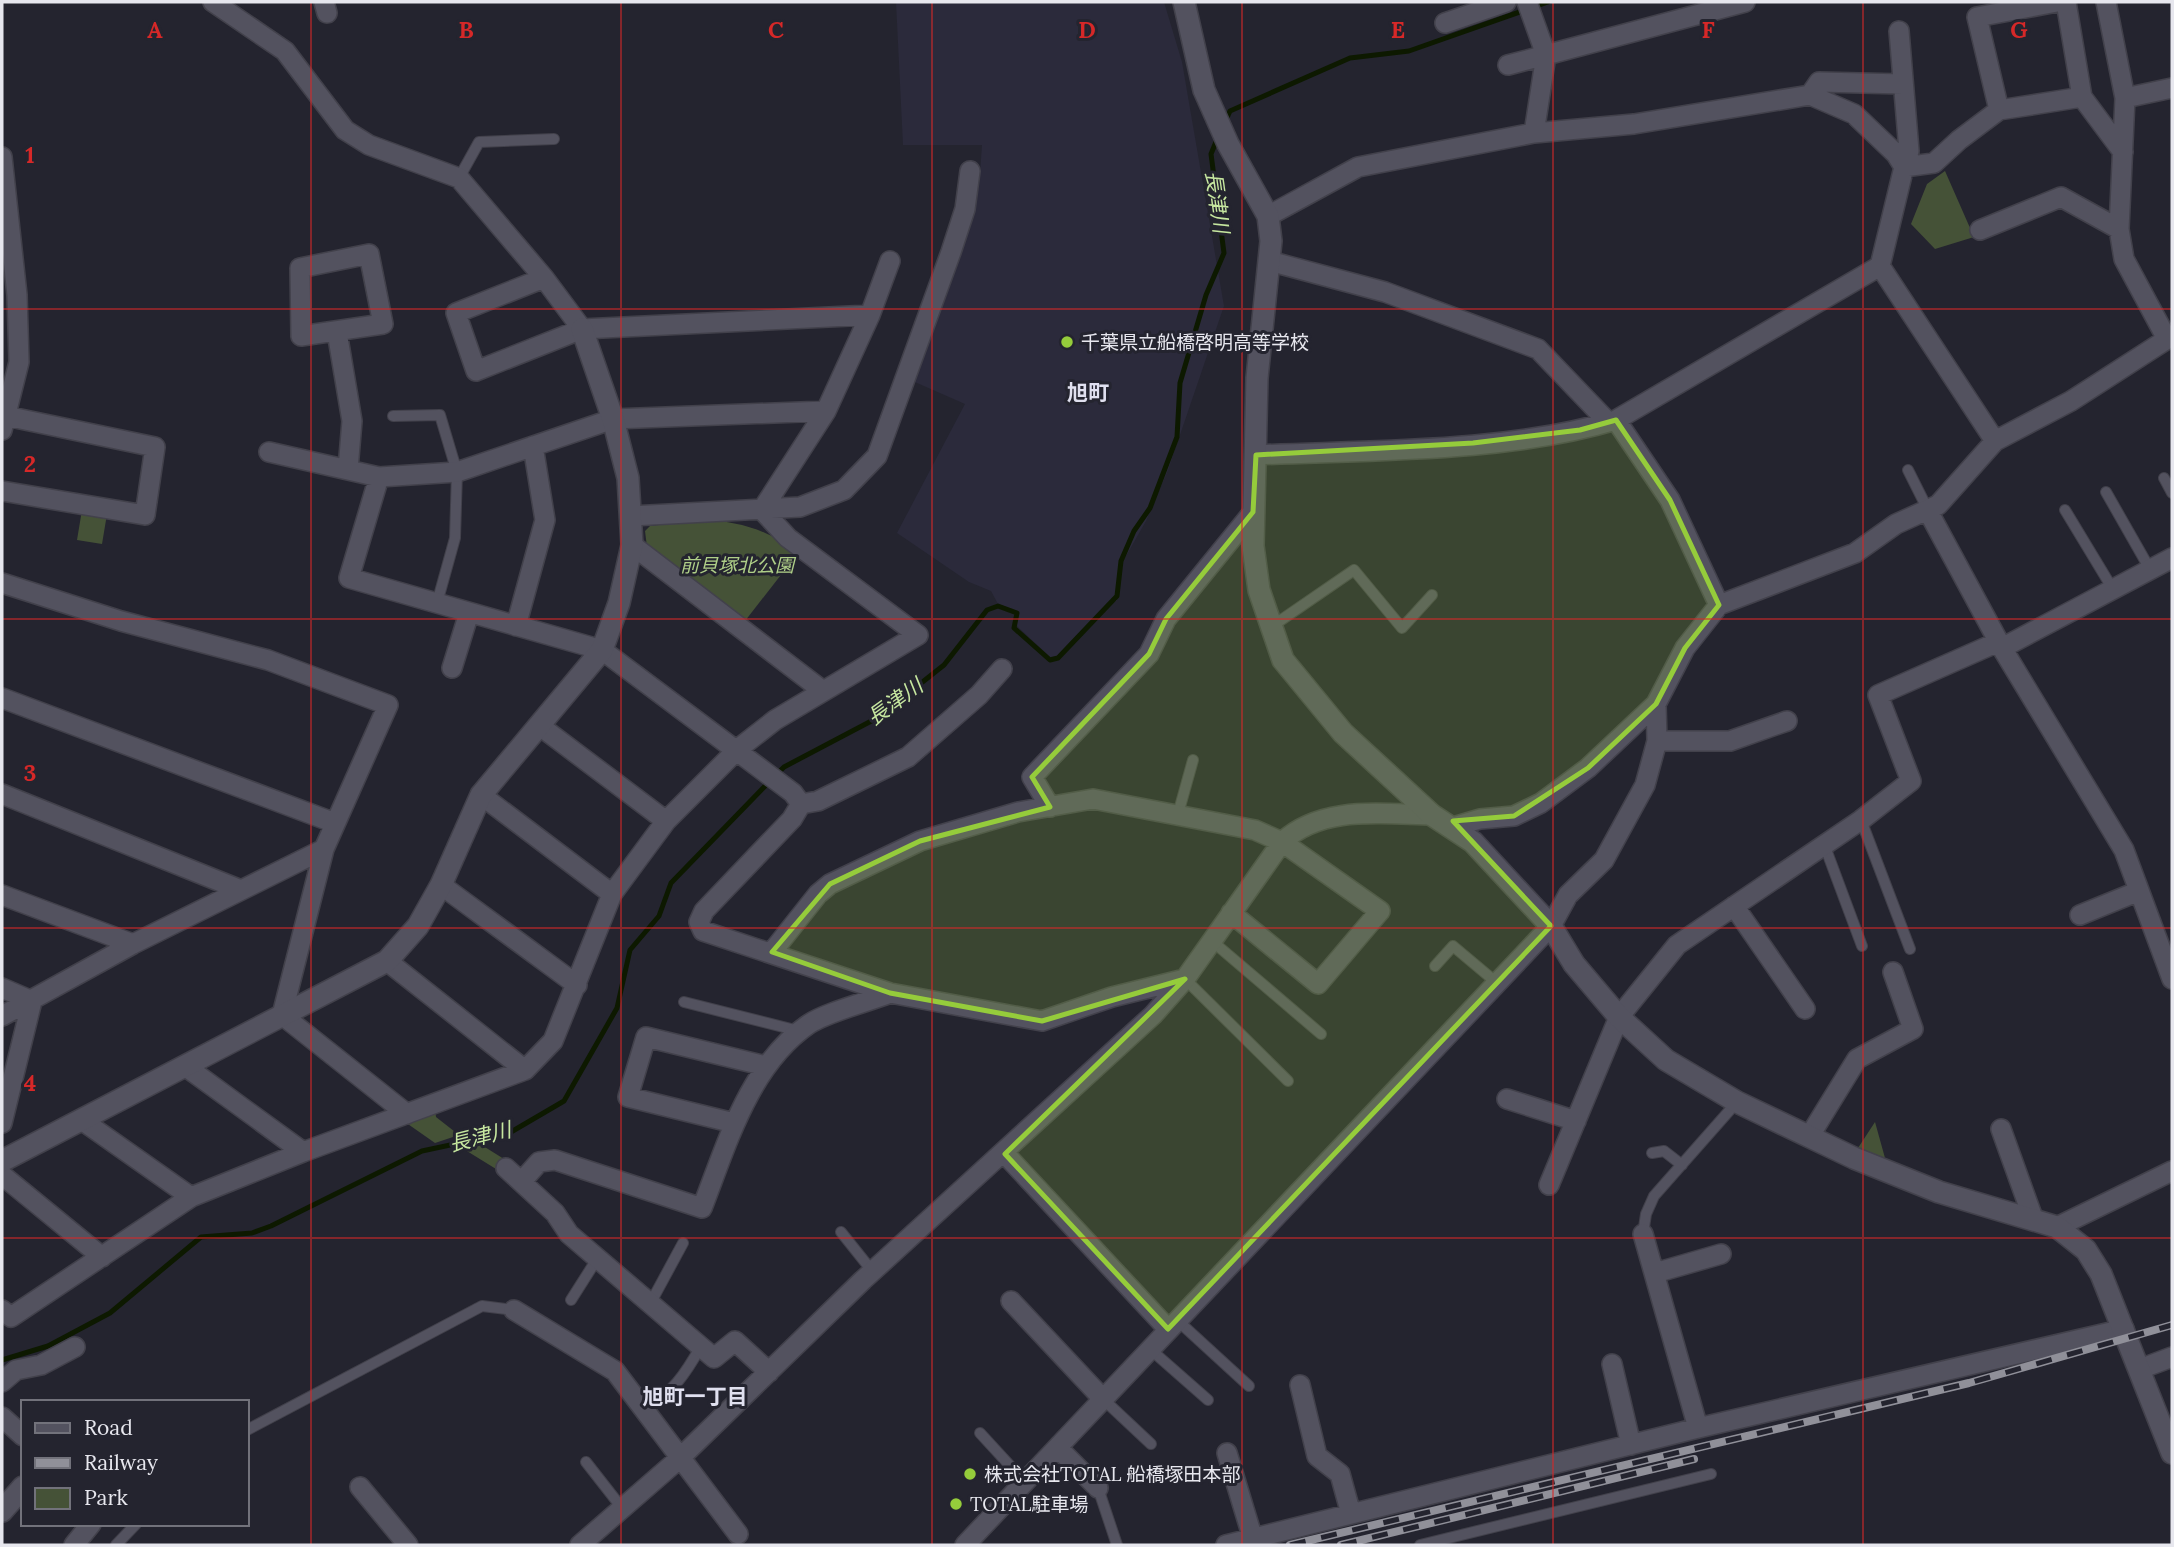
<svg xmlns="http://www.w3.org/2000/svg" width="2174" height="1547" viewBox="0 0 2174 1547" font-family="Lora,'Noto Sans JP',serif">
<style>
.built{fill:#2b2a3b}
.green{fill:#455237}
.lines{fill:none;stroke-linecap:round;stroke-linejoin:round}
.stream{stroke:#0d1900;stroke-width:5}
.service-casing{stroke:#42414b;stroke-width:12}
.minor-casing{stroke:#42414b;stroke-width:22}
.tertiary-casing{stroke:#42414b;stroke-width:24}
.service{stroke:#53525f;stroke-width:10}
.minor{stroke:#53525f;stroke-width:19}
.tertiary{stroke:#53525f;stroke-width:21}
.rail-casing{stroke:#909099;stroke-width:8}
.rail{stroke:#24242f;stroke-width:5;stroke-dasharray:16;stroke-linecap:butt}
.marked{fill:#95cc3b;fill-opacity:0.2;stroke:#95cc3b;stroke-width:5;stroke-linejoin:round}
.grid{fill:none;stroke:#d62828;stroke-width:2;stroke-opacity:0.55}
.poi-dot{fill:#95cc3b;stroke:#24242f;stroke-width:2.5}
.labels{text-anchor:middle;stroke-width:6;stroke-linejoin:round;paint-order:stroke}
.poi-label{font-size:19px;fill:#e7e7ee;stroke:#24242f;text-anchor:start}
.park-label{font-size:19px;font-style:italic;fill:#afcf88;stroke:#24242f}
.water-label{font-size:21px;font-style:italic;fill:#c7e8a0;stroke:#24242f}
.neighbourhood-label{font-size:21px;font-weight:bold;fill:#e0e0ef;stroke:#24242f}
.grid-label{font-size:23px;text-anchor:middle;font-weight:bold;fill:#d62828;stroke:#24242f;stroke-width:6;stroke-linejoin:round;paint-order:stroke}
</style>
<rect width="100%" height="100%" fill="#24242f"/>
<path class="built" d="M896,2H1164L1182,62L1224,306L1168,470L1146,521L1122,563L1117,601L1108,602L1057,656L1050,657L1019,628L1016,624L1019,612L998,604L991,591L969,582L897,533L965,404L908,379L979,187L982,145H903Z"/>
<path class="green" d="M1945,171L1974,237L1935,249L1911,224L1927,184Z
M82,510L107,514L102,544L77,540Z
M702,520C739,521 769,530 798,553L745,621L647,547L645,531L650,526Z
M435,1109L436,1117L459,1135L435,1143L405,1122Z
M1875,1122L1885,1158L1858,1148Z
M480,1144L504,1159L496,1169L462,1148Z"/>
<g class="lines">
<path class="stream" d="M1225,122L1230,111L1350,58L1409,51L1548,2
M777,774L784,767L877,718L944,665L987,610L998,606L1017,613L1014,628L1050,660L1058,658L1117,596L1121,561L1134,531L1150,508L1177,437L1180,383L1206,295L1224,253L1211,154L1218,137
M2,1360L48,1346L110,1313L201,1237L252,1233L271,1226L422,1151L511,1132L564,1101L617,1008L630,950L659,916L671,883L770,781"/>
<defs>
<path id="service" d="M459,178L479,142L554,139
M393,416L440,415L457,472L455,538L437,603
M1908,470L1928,510
M2164,478L2172,493
M2106,492L2151,571
M2065,510L2114,591
M1271,627L1354,570L1402,628L1432,595
M1178,814L1193,760
M1861,820L1910,949
M1824,844L1862,946
M1212,941L1321,1034
M1435,966L1453,946L1497,983
M1185,979L1288,1081
M684,1002L799,1031
M1652,1153L1664,1151L1682,1165
M841,1232L873,1272
M1643,1234L1646,1214L1654,1196L1737,1102
M571,1300L597,1259
M650,1304L683,1243
M1177,1320L1249,1386
M1150,1349L1208,1400
M1103,1399L1151,1444
M644,1410C672,1393 685,1375 701,1346
M247,1430L482,1306L514,1310
M980,1433L1025,1482
M586,1462L622,1508
M1098,1488L1117,1545
M116,1545L136,1524
M1420,1545L1711,1474"/>
<path id="minor" d="M213,2L285,51L345,130L369,145L459,178L544,278L582,329
M324,2L327,13
M2066,2L2082,97
M2106,2L2125,98L2119,229L2124,259L2167,339
M1445,23L1506,2
M1899,31L1909,151L1904,167L1934,163L1959,140L1999,110L2082,97L2123,152
M1508,65L1546,55L1527,2
M1810,95L1819,82L1903,84
M2125,98L2172,88
M1999,110L1977,17L2057,2
M2,157L17,295L19,362L2,430
M1268,216L1358,167L1534,133L1546,55L1745,2
M1980,230L2061,197L2119,229
M369,254L383,324L301,336L300,268Z
M1269,261L1385,292L1538,349L1608,422
M1880,266L1995,441
M544,278L456,313L476,371L582,329L870,315
M337,332L352,421L348,469
M1616,420L1670,500L1719,605
M269,452L379,477L457,472L613,419L826,411
M1256,455C1370,450 1506,453 1616,420L1880,266L1904,167L1896,154L1854,114L1810,95L1634,124L1534,133
M379,477L349,578L602,650L793,793L801,804L792,819L704,911L699,922L703,931L890,993L1042,1021L1112,997L1185,979
M2,491L145,515L155,447L6,416
M1928,511L2002,648L2124,850L2172,979
M631,516L800,507L844,490L877,456L951,252L965,209L970,171
M632,545L823,691
M2,583L121,621L268,660L388,705L324,849L133,944L2,1016
M516,626L545,520L533,446
M2002,648L2172,558
M452,668L469,613
M2,698L335,823
M540,726L666,821
M1657,741H1730L1787,721
M2,794L241,890
M481,795L612,894
M801,804L818,801L908,757L979,695L1002,669
M1050,807L1032,777L1149,654L1166,619L1253,512
M1453,827L1480,819L1514,816L1541,803L1588,768L1656,704L1685,648L1719,605L1855,553L1896,524L1938,505L1995,441L2071,401L2172,336
M324,849L282,1015L407,1114
M441,885L577,985
M2,895L133,944
M1734,906L1805,1009
M2080,915L2139,891
M772,952L818,894L830,884L920,841L1018,812L1093,799L1255,830L1282,842L1380,911L1318,984L1231,913
M387,961L525,1070
M2,988L32,1001L2,1123
M185,1066L303,1152
M1507,1099L1576,1121
M83,1121L191,1197
M734,1123L628,1097L646,1037L766,1066
M2001,1129L2033,1218
M1809,1137L1857,1059L1913,1029L1893,972
M1005,1154L1168,1329
M506,1168L555,1213L569,1234L714,1358L735,1341L769,1372
M2,1175L102,1257
M523,1180L539,1162L555,1160L702,1208C727,1144 749,1065 809,1024C827,1012 868,1002 890,993
M1549,1185L1619,1017L1677,945L1861,820L1911,781L1878,695L1998,642
M2057,1227L2172,1171
M1643,1234L1698,1428
M1655,1273L1721,1254
M1011,1301L1103,1399
M2,1310L11,1317L191,1197L303,1152L525,1070L553,1041L612,894L666,821L738,749L775,720L918,635L788,538L762,510L826,411L870,315L890,261
M514,1310L615,1371L738,1534
M1612,1364L1631,1445
M2140,1369L2172,1357
M2,1382L16,1370L41,1365L75,1347
M1300,1385L1317,1456L1340,1474L1351,1514
M2,1417L23,1436
M1058,1448L1098,1488
M1227,1453L1253,1539
M360,1487L408,1545
M74,1545L91,1524
M580,1545L680,1458L863,1280L1153,1015L1185,979L1282,842C1322,805 1381,814 1432,815
M965,1545L1551,926L1568,895L1604,860L1645,785L1657,741L1656,704
M1226,1545L1698,1428L2124,1329"/>
<path id="tertiary" d="M1184,2L1204,90L1228,144L1268,216L1271,241L1257,378L1253,546L1259,590L1283,660L1343,733L1432,815L1473,842L1551,926L1574,964L1619,1017L1666,1060L1737,1102L1854,1158L1939,1192L2057,1227L2086,1250L2101,1274L2172,1453
M2,1161L387,961L418,926L441,885L481,795L602,650L619,603L632,545L628,478L613,419L582,329
M2,1511L23,1487"/>
</defs>
<use href="#service" class="service-casing"/>
<use href="#minor" class="minor-casing"/>
<use href="#tertiary" class="tertiary-casing"/>
<use href="#service" class="service"/>
<use href="#minor" class="minor"/>
<use href="#tertiary" class="tertiary"/>
<defs>
<path id="rail" d="M1290,1545L1969,1383L2172,1325
M1341,1545L1694,1459"/>
</defs>
<use href="#rail" class="rail-casing"/>
<use href="#rail" class="rail"/>
</g>
<path class="marked" d="M1616,420L1670,500L1719,605L1685,648L1656,704L1588,768L1514,816L1453,821L1551,926L1168,1329L1005,1154L1185,979L1042,1021L890,993L772,952L830,884L920,841L1050,807L1032,777L1149,654L1166,619L1253,512L1256,455L1473,443L1580,430Z"/>
<path class="grid" d="M311,2V1545M621,2V1545M932,2V1545M1242,2V1545M1553,2V1545M1863,2V1545M2,309H2172M2,619H2172M2,928H2172M2,1238H2172"/>
<g class="poi-dot">
<circle cx="1067" cy="342" r="7"/>
<circle cx="970" cy="1474" r="7"/>
<circle cx="956" cy="1504" r="7"/>
</g>
<g class="labels">
<g class="poi-label">
<text x="1081" y="349">千葉県立船橋啓明高等学校</text>
<text x="984" y="1481">株式会社TOTAL 船橋塚田本部</text>
<text x="970" y="1511">TOTAL駐車場</text>
</g>
<g class="park-label">
<text x="737" y="572">前貝塚北公園</text>
</g>
<g class="water-label">
<text transform="translate(1217 202) rotate(82)" y="7">長津川</text>
<text transform="translate(895 702) rotate(-36)" y="7">長津川</text>
<text transform="translate(480 1137) rotate(-14)" y="7">長津川</text>
</g>
<g class="neighbourhood-label">
<text x="1088" y="400">旭町</text>
<text x="695" y="1404">旭町一丁目</text>
</g>
</g>
<g class="grid-label">
<text x="155" y="38">A</text>
<text x="466" y="38">B</text>
<text x="776" y="38">C</text>
<text x="1087" y="38">D</text>
<text x="1398" y="38">E</text>
<text x="1708" y="38">F</text>
<text x="2019" y="38">G</text>
<text x="30" y="163">1</text>
<text x="30" y="472">2</text>
<text x="30" y="781">3</text>
<text x="30" y="1091">4</text>
</g>
<rect width="2174" height="1547" fill="none" stroke="#e7e7ee" stroke-width="7"/>
<rect x="21" y="1400" width="228" height="126" fill="#24242f" stroke="#72727b" stroke-width="2"/>
<rect x="35" y="1423" width="35" height="10" fill="#53525f" stroke="#72727b" stroke-width="2"/>
<text x="84" y="1435" font-size="21" fill="#e7e7ee">Road</text>
<rect x="35" y="1458" width="35" height="10" fill="#909099" stroke="#72727b" stroke-width="2"/>
<text x="84" y="1470" font-size="21" fill="#e7e7ee">Railway</text>
<rect x="35" y="1488" width="35" height="21" fill="#455237" stroke="#72727b" stroke-width="2"/>
<text x="84" y="1505" font-size="21" fill="#e7e7ee">Park</text>
</svg>
